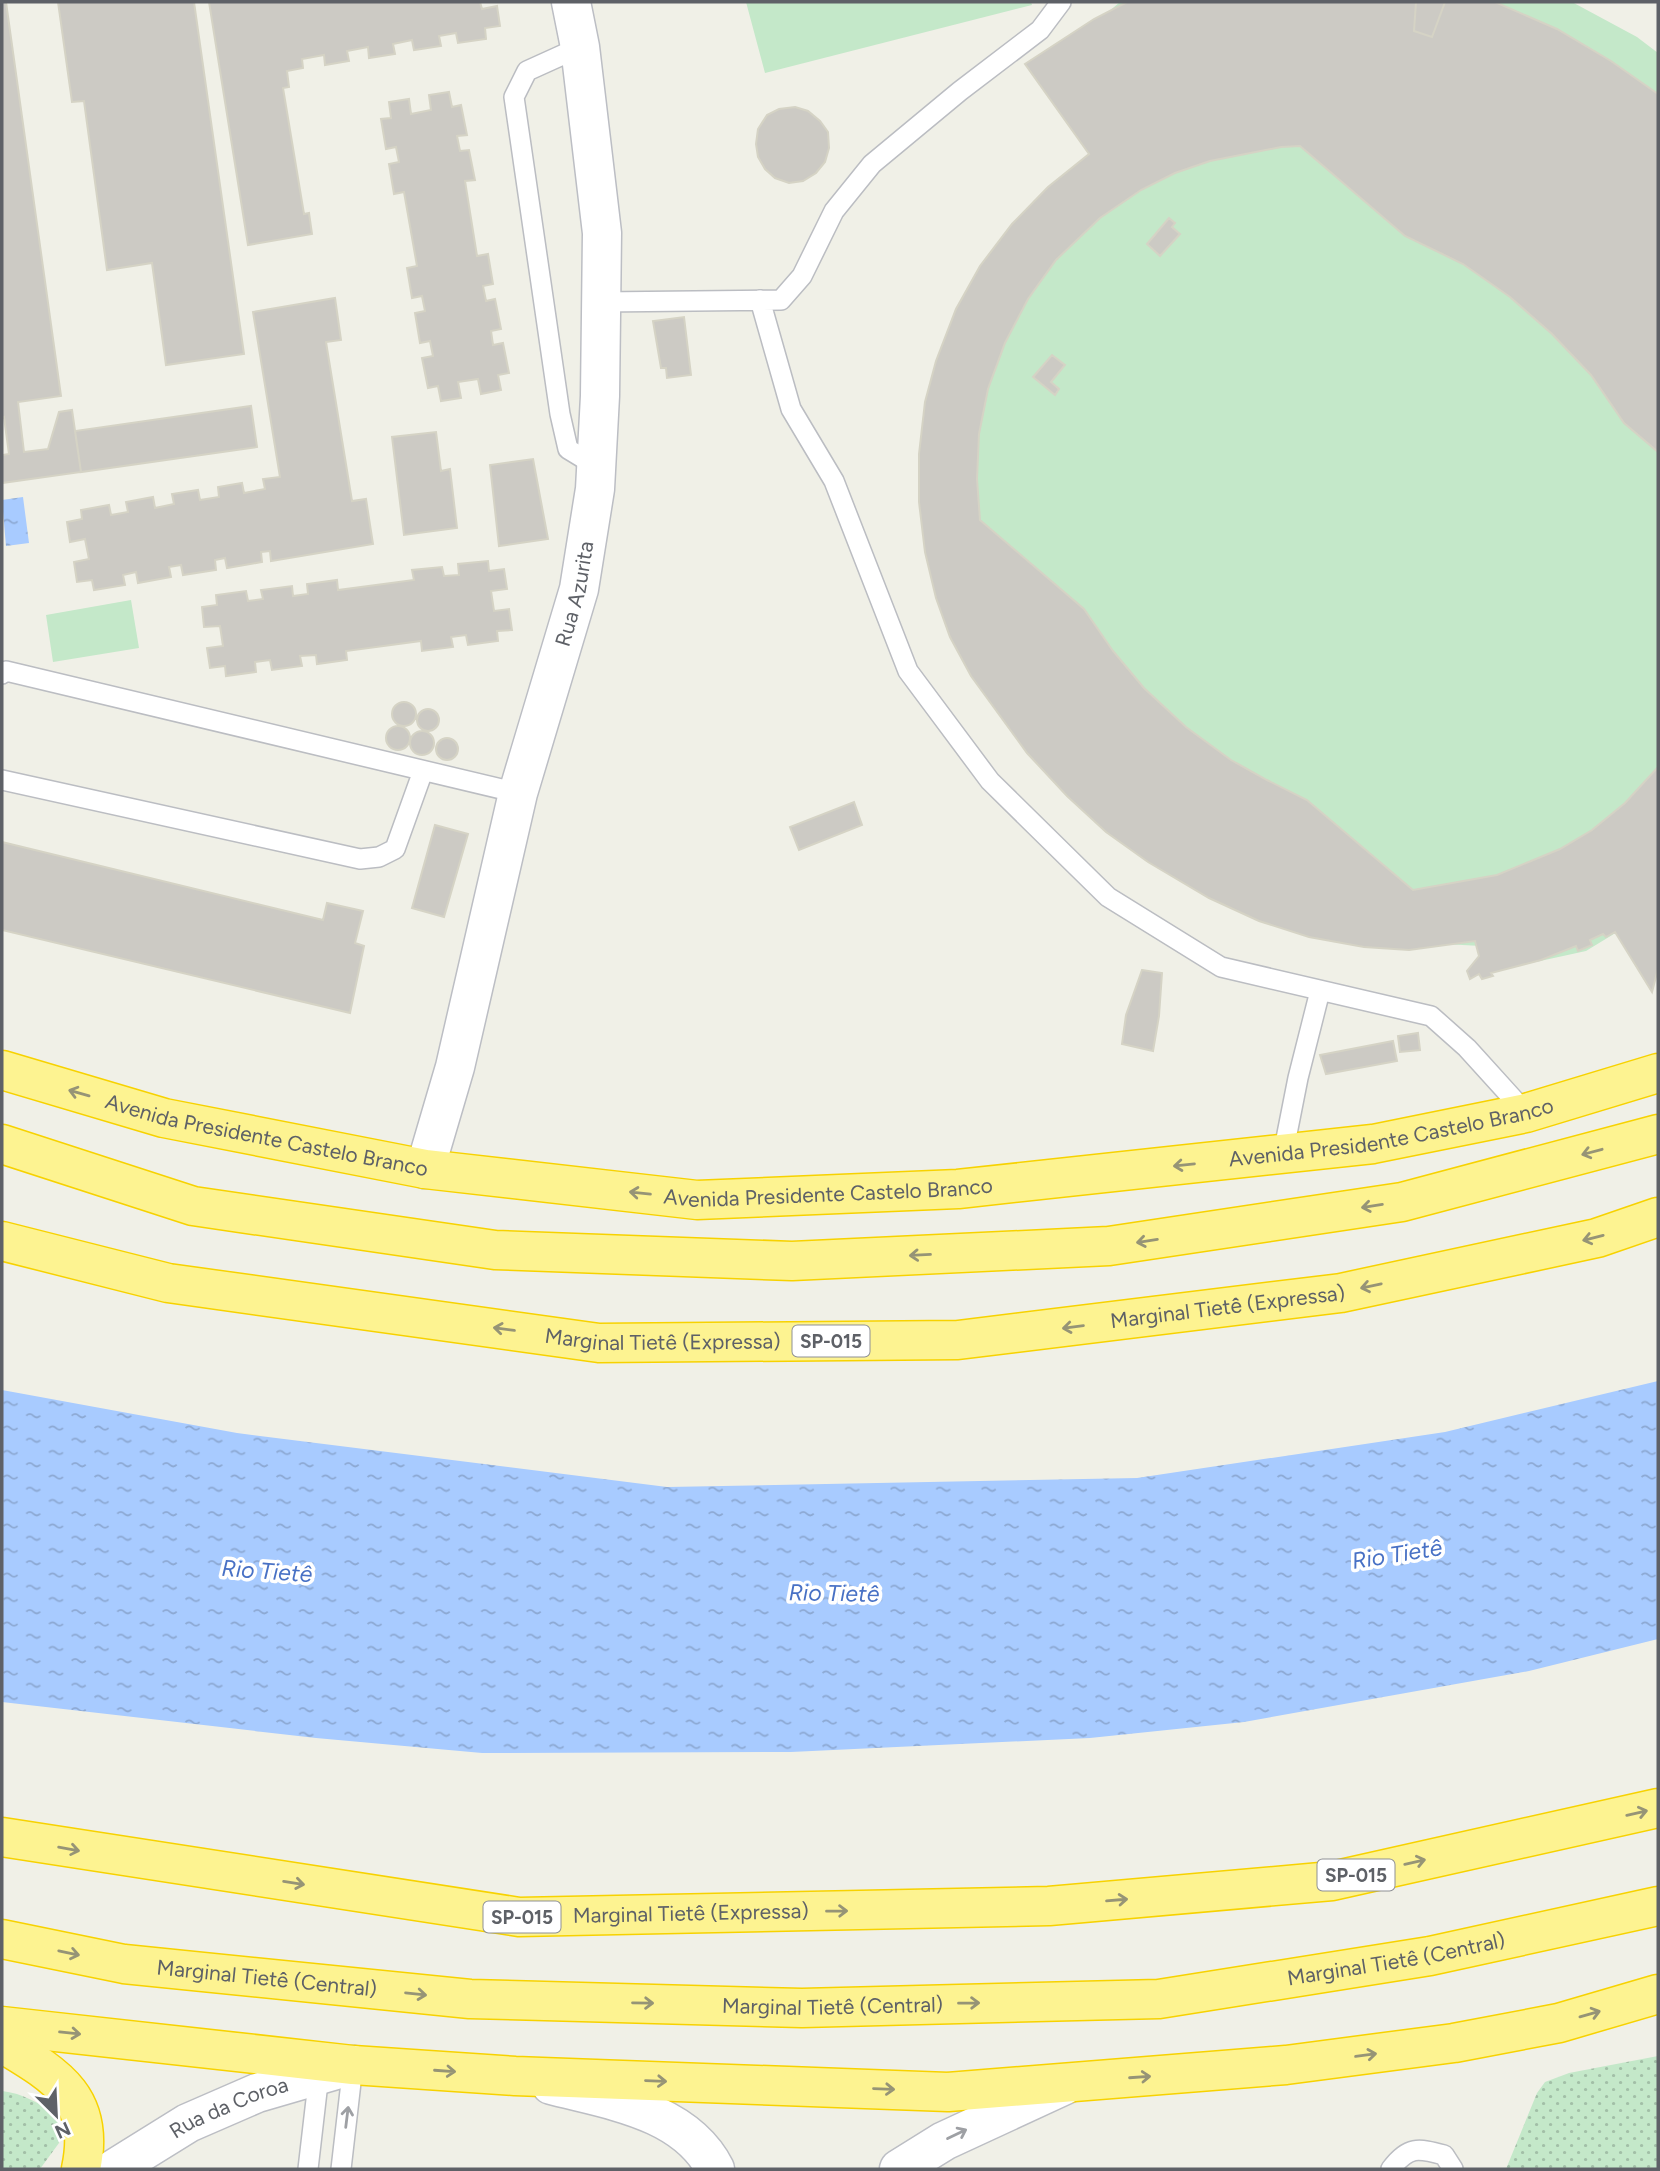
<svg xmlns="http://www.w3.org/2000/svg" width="1660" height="2171" viewBox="0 0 1660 2171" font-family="Figtree,sans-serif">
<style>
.grass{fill:url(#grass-dots)}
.park{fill:#c4e8c9}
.water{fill:url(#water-ripples)}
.building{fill:#cccac4;stroke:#d5d3c5;stroke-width:2}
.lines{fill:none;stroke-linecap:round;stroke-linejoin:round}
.lane-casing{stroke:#bbbdc2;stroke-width:22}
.secondary-casing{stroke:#bcbec4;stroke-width:41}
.highway-casing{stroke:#f7d200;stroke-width:41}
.lane{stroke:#fff;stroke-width:19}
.secondary{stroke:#fff;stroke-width:38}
.highway{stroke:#fdf391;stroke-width:38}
.oneway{stroke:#969476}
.oneway2{stroke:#9ea0a4}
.labels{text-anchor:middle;stroke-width:7;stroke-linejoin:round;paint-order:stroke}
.shield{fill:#fff;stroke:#8e9095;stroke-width:2}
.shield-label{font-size:19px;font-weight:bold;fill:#5e6167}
.street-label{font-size:21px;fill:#5e6167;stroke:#fff}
.water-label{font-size:23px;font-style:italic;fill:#4871c5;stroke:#fff}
</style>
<defs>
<pattern id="grass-dots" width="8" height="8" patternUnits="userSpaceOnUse" patternTransform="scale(1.75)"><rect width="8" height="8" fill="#c4e8c9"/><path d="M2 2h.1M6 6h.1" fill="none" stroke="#a2bfa7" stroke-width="1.8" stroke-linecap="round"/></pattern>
<pattern id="water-ripples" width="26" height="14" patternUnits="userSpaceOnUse" patternTransform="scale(1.75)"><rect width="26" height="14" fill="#a8cbff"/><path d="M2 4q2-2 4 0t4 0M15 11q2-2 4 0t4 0" fill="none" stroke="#8ca8d2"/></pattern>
</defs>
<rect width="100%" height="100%" fill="#f0f0e7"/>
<path class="grass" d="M1658,2056V2169H1506L1537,2093L1545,2082L1569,2073Z
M2,2091C22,2093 42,2104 58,2117L59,2143L40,2169H2Z"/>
<path class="park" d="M746,2H1031L1032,5L765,73Z
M1120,2H1572L1637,37L1658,53V907L1586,951L1476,975L1481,946L1315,937L933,485L950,379L1110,138L1064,49Z
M131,600L139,648L53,662L46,615Z"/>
<path class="water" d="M23,497L29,543L6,546L2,500Z
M1658,1381V1639L1529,1671L1244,1722L1090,1738L791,1752L482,1753L316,1738L2,1702V1390L237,1433L667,1487L1137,1478L1445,1432Z"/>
<path class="building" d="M2,2H6L61,396L18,402L24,452L48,449L59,412L72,410L81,472L2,483V455L9,454L4,417L2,418Z
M58,2H194L244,354L166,365L152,263L107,270L84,101L72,102Z
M209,2H480L482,9L497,6L500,26L485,28L486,39L458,43L456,33L439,36L441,46L414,50L412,40L393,44L395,54L369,58L368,47L347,51L349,61L325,65L324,55L302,59L303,68L287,71L289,87L283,88L304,214L309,213L312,234L248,245Z
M1127,2H1416L1414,31L1432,37L1445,2H1495L1557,29L1611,61L1658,94V452L1624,423L1591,375L1552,334L1510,297L1463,264L1405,236L1300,146L1281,147L1210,161L1175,173L1141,190L1100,218L1056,260L1028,299L1005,343L988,389L979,434L977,479L980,520L1084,609L1113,651L1144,688L1186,727L1231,760L1267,780L1307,800L1413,890L1497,875L1560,849L1592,830L1625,803L1658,767V969L1652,992L1615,932L1606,937L1603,934L1590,940L1592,945L1578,951L1576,946L1541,960L1491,973L1493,976L1482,979L1479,974L1470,979L1467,971L1479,956L1475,941L1409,950L1364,947L1309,937L1259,921L1209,898L1148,862L1106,832L1067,796L1027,753L971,676L950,637L936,598L925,552L919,502V454L925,402L936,361L956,309L980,266L1012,224L1048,187L1089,154L1025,64L1094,19Z
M1416,2H1445L1432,37L1414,31Z
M449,92L452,107L461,105L467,135L457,136L460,151L469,150L475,180L465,181L477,256L488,254L493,284L483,286L486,301L495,299L501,329L491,331L493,345L503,343L509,373L498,375L501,390L481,394L478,379L458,382L461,398L441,401L438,386L428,388L422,358L433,356L430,341L420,343L415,313L425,311L422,296L412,298L407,268L417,266L404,192L394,194L389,164L399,162L396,147L386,149L381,119L391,118L389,102L409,99L411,114L431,110L429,95Z
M795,107L808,111L820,121L828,132L829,148L825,162L816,173L803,181L789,183L775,178L765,169L758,157L756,144L758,129L767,115L779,109Z
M1169,218L1175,223L1172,227L1180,234L1160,256L1147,244Z
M335,298L341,340L326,342L352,501L366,499L373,544L271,561L270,551L261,552L262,562L227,568L225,558L215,560L216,570L183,575L181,565L169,567L171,577L138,583L136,572L123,575L125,585L94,590L92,580L77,582L74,562L89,559L85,539L70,542L67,522L82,519L81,510L109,505L111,515L128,512L126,502L153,497L155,508L174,504L172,494L198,490L200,500L219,497L218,487L242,483L244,493L265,489L263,479L280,477L253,312Z
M684,317L691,375L667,378L666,368H661L653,321Z
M1052,355L1065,365L1051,382L1059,389L1055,395L1033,377Z
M251,406L257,447L81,472L75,431Z
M436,432L441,471L450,469L457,528L404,535L392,437Z
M533,459L548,539L499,546L490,465Z
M488,561L489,571L504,569L507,589L491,591L494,611L509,609L512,630L497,631L498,641L468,645L466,635L451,637L453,647L422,651L421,641L346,651L347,660L317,664L316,655L300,656L302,666L272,670L270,660L255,662L256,672L226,676L225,666L210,668L207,648L223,646L220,626L204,627L202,607L217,605L216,595L246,591L248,601L263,599L261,590L292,586L293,596L308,594L307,584L337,580L338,590L414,580L412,570L442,567L444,576L459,575L458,564Z
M392 714a12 12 0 1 1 24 0a12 12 0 1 1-24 0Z
M417 720a11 11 0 1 1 22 0a11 11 0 1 1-22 0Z
M386 738a12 12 0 1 1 24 0a12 12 0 1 1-24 0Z
M410 743a12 12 0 1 1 24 0a12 12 0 1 1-24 0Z
M436 749a11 11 0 1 1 22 0a11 11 0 1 1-22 0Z
M854,802L862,825L799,850L790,827Z
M435,825L468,834L444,917L412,908Z
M2,842L323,920L327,903L363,911L355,943L364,946L350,1013L2,930Z
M1142,970L1162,973L1159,1016L1153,1051L1122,1044L1126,1015Z
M1418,1033L1420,1050L1400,1052L1398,1036Z
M1393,1041L1397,1061L1326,1074L1320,1055Z"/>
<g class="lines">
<defs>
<path id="lane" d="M580,47L527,71L514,97L560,414L568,449L596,466
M760,300L791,409L834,481L908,671L990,781L1108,897L1221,967L1431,1016L1467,1048L1526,1113
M601,302L781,300L802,276L834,211L872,164L960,91L1040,30L1061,2
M2,674L6,671L518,793
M2,780L360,859L379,857L395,849L423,771
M1283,1154L1298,1078L1320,991
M308,2169L319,2074
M341,2169L353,2065
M1391,2169C1408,2146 1418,2148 1444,2155L1453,2169"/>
<g id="secondary">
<path id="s1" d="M425,1169L455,1067L518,793L579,589L595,489L600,396L602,233L580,47L571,2"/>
<path d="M551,2085C608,2100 685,2110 715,2169"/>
<path id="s2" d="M114,2169L188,2123L257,2093L353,2065"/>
<path d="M899,2169L944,2141L1065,2085"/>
</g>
<g id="highway">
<path id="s3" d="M2,1070L164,1118L425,1169L697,1200L958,1189L1373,1144L1526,1113L1658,1073"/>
<path d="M2,1144L193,1206L495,1250L792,1261L1109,1246L1402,1202L1658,1134"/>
<path id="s4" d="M2,1241L168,1283L599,1343L958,1340L1341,1293L1597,1238L1658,1217"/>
<path id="s5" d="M2,1837L519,1917L1049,1906L1332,1881L1658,1808"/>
<path id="s6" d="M2,1939L124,1964L470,1999L802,2008L1159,1999L1430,1956L1658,1906"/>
<path d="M2,2026L353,2065L515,2076L948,2092L1286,2065L1454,2043L1559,2023L1658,1994"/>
<path d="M2,2043C57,2076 96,2098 81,2169"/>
</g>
</defs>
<use href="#lane" class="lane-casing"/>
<use href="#secondary" class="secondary-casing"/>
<use href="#highway" class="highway-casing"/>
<use href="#lane" class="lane"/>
<use href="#secondary" class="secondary"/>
<use href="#highway" class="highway"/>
</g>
<defs><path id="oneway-shaft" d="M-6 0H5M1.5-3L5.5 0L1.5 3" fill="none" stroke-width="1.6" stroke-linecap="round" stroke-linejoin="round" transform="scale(1.75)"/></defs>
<g class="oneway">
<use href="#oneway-shaft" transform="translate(79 1093) rotate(-164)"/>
<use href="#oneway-shaft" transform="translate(1592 1152) rotate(165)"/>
<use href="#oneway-shaft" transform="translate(1184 1165) rotate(174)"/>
<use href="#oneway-shaft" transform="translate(640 1193) rotate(-174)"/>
<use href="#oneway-shaft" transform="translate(1372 1206) rotate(171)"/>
<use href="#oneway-shaft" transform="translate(1593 1238) rotate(166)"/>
<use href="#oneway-shaft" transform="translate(1147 1241) rotate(171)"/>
<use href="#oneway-shaft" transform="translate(920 1255) rotate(177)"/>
<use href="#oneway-shaft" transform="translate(1371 1286) rotate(168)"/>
<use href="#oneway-shaft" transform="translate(1073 1327) rotate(173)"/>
<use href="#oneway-shaft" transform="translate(504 1329) rotate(-172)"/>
<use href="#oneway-shaft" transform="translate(1637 1813) rotate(-13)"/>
<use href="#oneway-shaft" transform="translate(69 1849) rotate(10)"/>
<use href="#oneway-shaft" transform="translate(1415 1862) rotate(-13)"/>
<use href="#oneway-shaft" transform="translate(294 1883) rotate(9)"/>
<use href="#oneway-shaft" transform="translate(1117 1900) rotate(-5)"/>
<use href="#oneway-shaft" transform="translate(837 1911) rotate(-1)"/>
<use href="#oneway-shaft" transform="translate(69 1953) rotate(12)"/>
<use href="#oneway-shaft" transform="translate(416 1994) rotate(6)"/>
<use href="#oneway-shaft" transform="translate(643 2003) rotate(1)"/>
<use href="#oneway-shaft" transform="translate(969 2003) rotate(-1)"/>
<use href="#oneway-shaft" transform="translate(1590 2014) rotate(-16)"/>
<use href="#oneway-shaft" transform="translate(70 2033) rotate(6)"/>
<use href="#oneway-shaft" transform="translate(1366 2055) rotate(-8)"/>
<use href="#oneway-shaft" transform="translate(445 2071) rotate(4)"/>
<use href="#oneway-shaft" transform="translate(1140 2077) rotate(-4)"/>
<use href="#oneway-shaft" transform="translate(656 2081) rotate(2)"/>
<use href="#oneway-shaft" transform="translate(884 2089) rotate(2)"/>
</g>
<g class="oneway2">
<use href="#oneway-shaft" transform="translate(347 2117) rotate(-83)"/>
<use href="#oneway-shaft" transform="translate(957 2134) rotate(-26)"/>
</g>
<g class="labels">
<g class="shield">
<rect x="792.5" y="1325.5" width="77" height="31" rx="5"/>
<rect x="1317.5" y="1859.5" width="77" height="31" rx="5"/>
<rect x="483.5" y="1901.5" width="77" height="31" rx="5"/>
</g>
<g class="shield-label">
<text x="831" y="1348">SP-015</text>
<text x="1356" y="1882">SP-015</text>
<text x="522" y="1924">SP-015</text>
</g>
<g class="street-label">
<text dy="7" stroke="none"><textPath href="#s1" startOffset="595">Rua Azurita</textPath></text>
<text dy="7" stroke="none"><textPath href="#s3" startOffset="1407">Avenida Presidente Castelo Branco</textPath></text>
<text dy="7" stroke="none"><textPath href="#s3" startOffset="273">Avenida Presidente Castelo Branco</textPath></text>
<text dy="7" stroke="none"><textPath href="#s3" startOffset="840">Avenida Presidente Castelo Branco</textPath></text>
<text dy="7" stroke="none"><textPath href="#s4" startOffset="1237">Marginal Tietê (Expressa)</textPath></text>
<text dy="7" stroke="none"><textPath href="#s4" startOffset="670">Marginal Tietê (Expressa)</textPath></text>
<text dy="7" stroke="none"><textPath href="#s5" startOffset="695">Marginal Tietê (Expressa)</textPath></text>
<text dy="7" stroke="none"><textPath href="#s6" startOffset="1402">Marginal Tietê (Central)</textPath></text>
<text dy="7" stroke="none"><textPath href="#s6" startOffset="268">Marginal Tietê (Central)</textPath></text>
<text dy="7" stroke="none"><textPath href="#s6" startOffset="835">Marginal Tietê (Central)</textPath></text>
<text dy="7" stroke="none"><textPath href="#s2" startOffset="131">Rua da Coroa</textPath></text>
</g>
<g class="water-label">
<text transform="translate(1397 1554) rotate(-9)" y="8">Rio Tietê</text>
<text transform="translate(267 1571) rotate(4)" y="8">Rio Tietê</text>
<text transform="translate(834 1593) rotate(1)" y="8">Rio Tietê</text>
</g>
</g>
<rect width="1660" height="2171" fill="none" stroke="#5e6167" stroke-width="7"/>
<g transform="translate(56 2115) rotate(156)" stroke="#ffffff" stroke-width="5" paint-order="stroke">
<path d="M0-5L12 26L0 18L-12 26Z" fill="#5e6167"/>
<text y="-10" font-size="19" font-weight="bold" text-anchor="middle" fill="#5e6167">N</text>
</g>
</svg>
